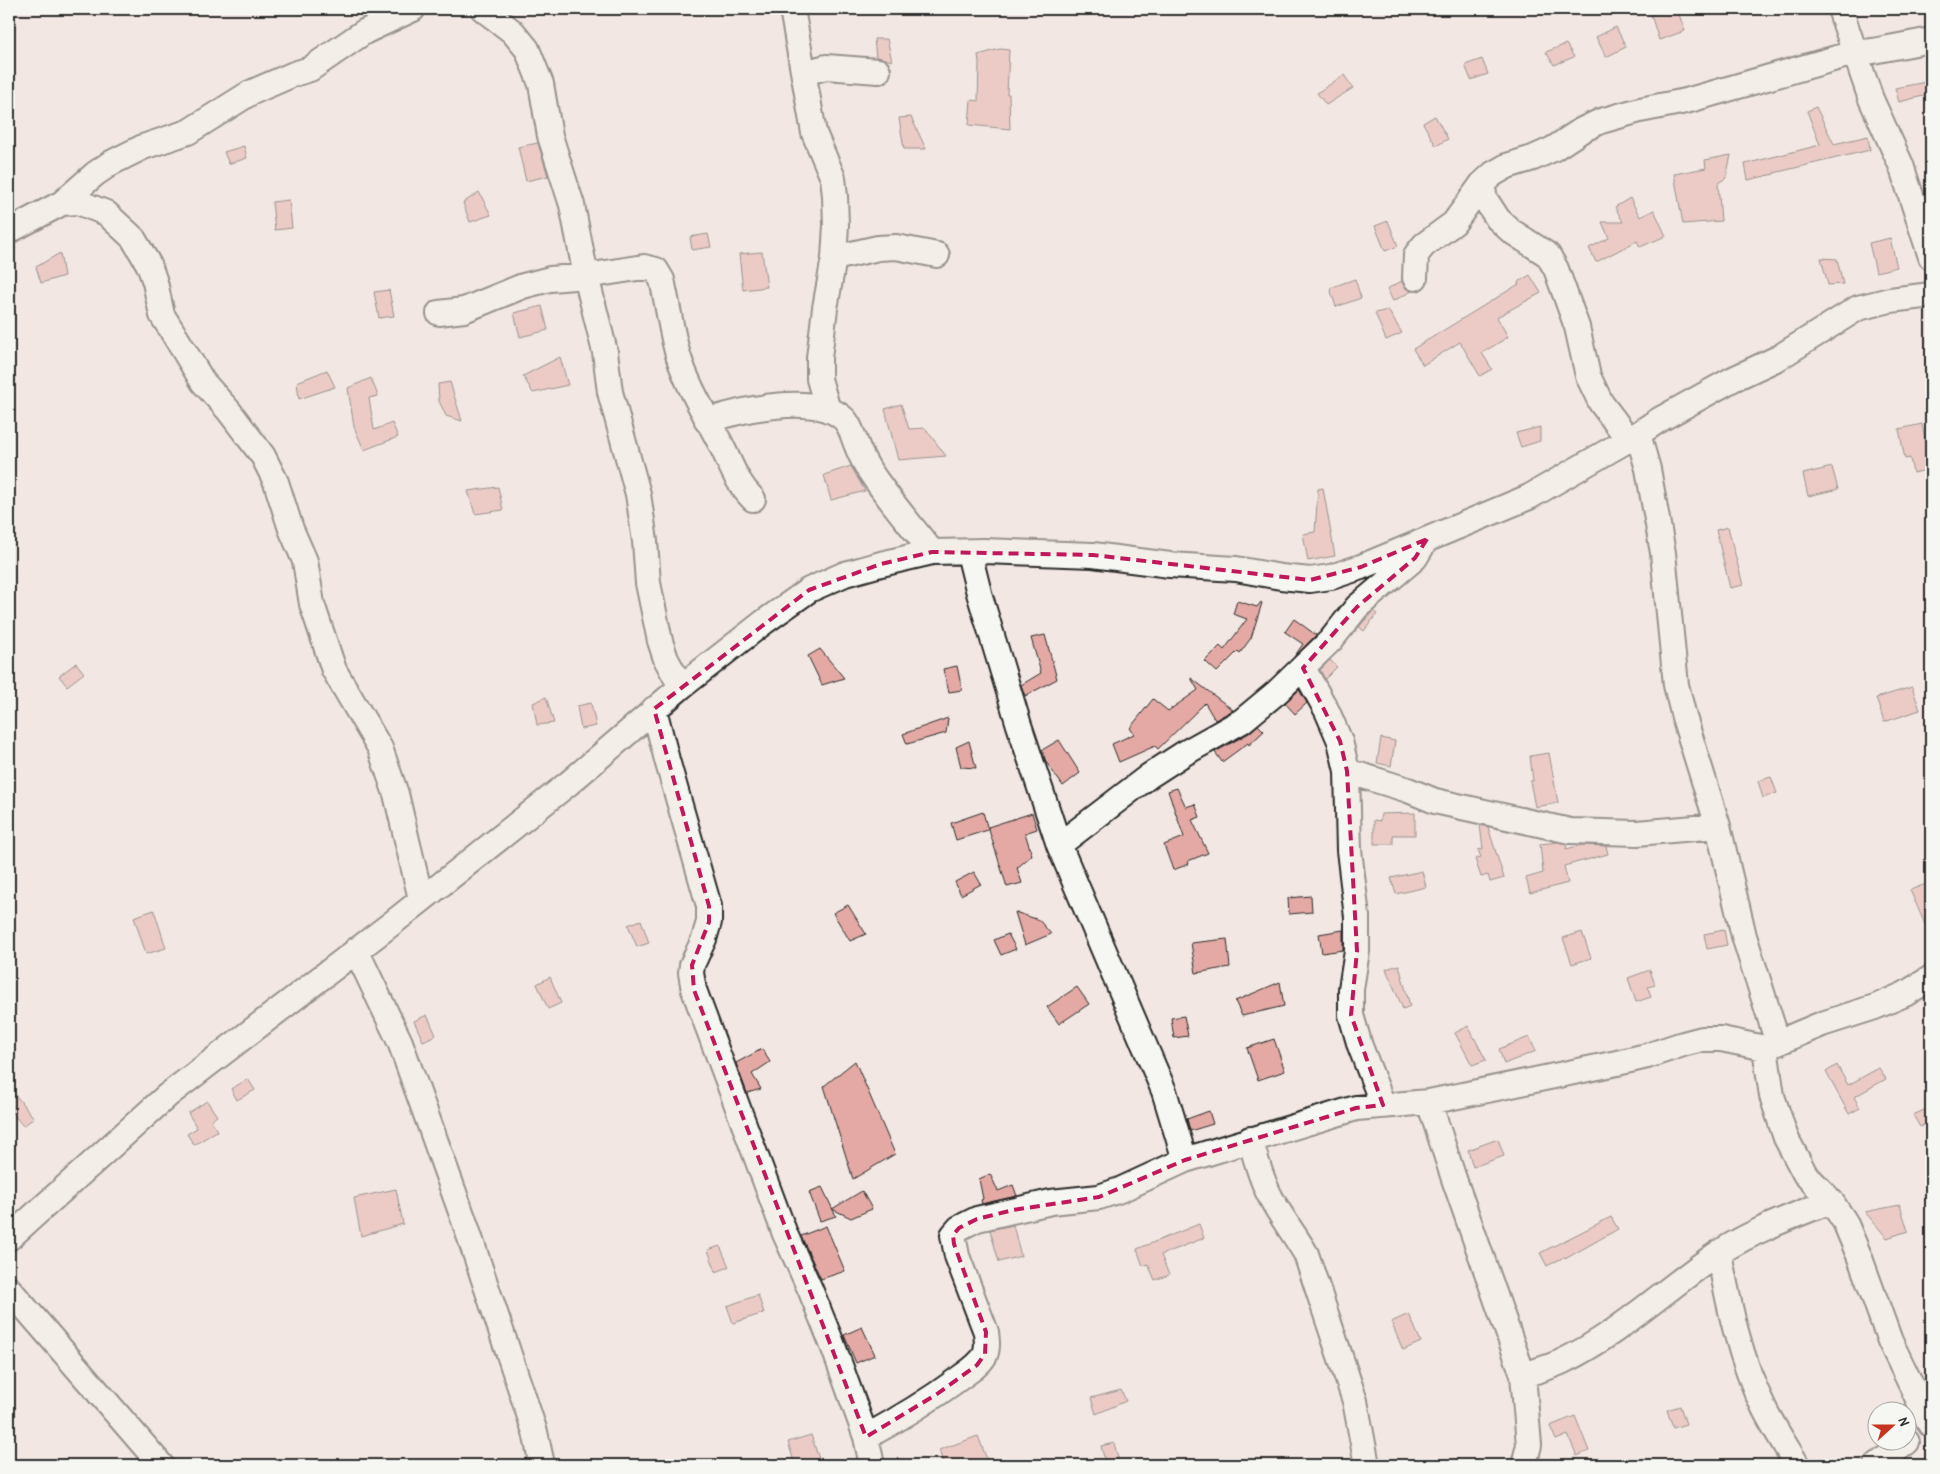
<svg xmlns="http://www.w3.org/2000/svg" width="1940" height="1474" viewBox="0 0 1940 1474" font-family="'Patrick Hand',sans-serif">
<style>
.building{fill:#e4a9a4;stroke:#2b2b2b}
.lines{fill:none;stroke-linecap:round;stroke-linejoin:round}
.minor-casing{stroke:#2b2b2b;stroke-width:28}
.minor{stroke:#f6f6f2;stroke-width:24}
.marked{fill:none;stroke:#c2185b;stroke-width:4;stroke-dasharray:10 6;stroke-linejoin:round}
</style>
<rect width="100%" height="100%" fill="#f2e7e2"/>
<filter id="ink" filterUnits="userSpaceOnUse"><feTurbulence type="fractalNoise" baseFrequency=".02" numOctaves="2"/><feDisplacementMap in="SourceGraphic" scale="10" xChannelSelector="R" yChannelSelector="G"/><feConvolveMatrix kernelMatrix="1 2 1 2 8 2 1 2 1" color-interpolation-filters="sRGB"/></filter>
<g filter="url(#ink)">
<path class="building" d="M1669,9H1677L1685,31L1659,40L1651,15Z
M1616,27L1626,47L1606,57L1596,37Z
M874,39H887L892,61L876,57Z
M1566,44L1574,57L1554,65L1546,52Z
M1000,49L1009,50L1007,94H1009L1010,129L969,125L971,100L978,101L979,62L978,55Z
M1482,59L1488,74L1471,80L1465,65Z
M1344,75L1353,88L1326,105L1317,93Z
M1931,81V94L1899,102L1895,88Z
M1816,107L1834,144L1868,136L1870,150L1774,173V174L1748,180L1745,164L1820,145L1807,111Z
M1435,116L1448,139L1436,146L1423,123Z
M911,117L926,149H904L899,118Z
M538,143L548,176L526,181L518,147Z
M244,146L247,158L229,164L224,152Z
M1731,155L1726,178L1718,183L1721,221L1683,224L1674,174L1706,168L1705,160Z
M479,192L491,215L470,222L463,203Z
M1630,198L1640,217L1654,210L1666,236L1640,247L1637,241L1596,262L1589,248L1609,238L1602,222H1623L1615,207Z
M289,200L292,228L275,230L272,202Z
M1388,221L1398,246L1385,251L1375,226Z
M708,234L711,247L692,250L690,237Z
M1890,238L1897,267L1876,272L1869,243Z
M762,252L767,287L743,290L739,254Z
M60,253L64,276L41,283L36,267Z
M1821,258L1837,259L1843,284L1828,285Z
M1530,275L1541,293L1497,317L1508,337L1482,353L1492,369L1480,376L1460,342L1423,365L1413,349L1519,284L1518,282Z
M1355,279L1361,298L1336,307L1330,288Z
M1402,281L1407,289L1412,291L1393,301L1387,289Z
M389,290L394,316L379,318L374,292Z
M542,306L548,330L520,337L514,313Z
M1388,310L1402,333L1386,340L1375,313Z
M560,357L568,385L533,393L523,376Z
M327,370L335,387L299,399L297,382Z
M371,378L378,396L369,398L374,430L392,423L398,437L364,450L354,427L348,388Z
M450,382L462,421L446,416L439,401L438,384Z
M901,404L909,429L925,428L946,456L898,460L885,409Z
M1922,424L1927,449L1929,448L1931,459V469L1913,473L1910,458L1905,459L1899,429Z
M1540,427V441L1521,447L1516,433Z
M851,466L865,491L831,500L824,475Z
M1832,467L1838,489L1808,496L1803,474Z
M498,487L503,510L475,514L468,491Z
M1323,488L1335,556L1308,561L1303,534L1315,532L1318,489Z
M1728,527L1743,585L1730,588L1716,530Z
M1237,601L1257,607L1261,602L1262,603L1251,638L1240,653L1238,651L1217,672L1205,661L1220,646L1224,650L1247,619L1233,614Z
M1373,611L1377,614L1364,631L1359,627Z
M1294,619L1316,635L1294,657L1303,644L1285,632Z
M1045,635L1057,679L1025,696L1021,685L1041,673L1031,638Z
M820,649L844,678L822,685L808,656Z
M1330,660L1337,667L1325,679L1320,670Z
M76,663L84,673L67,686L59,676Z
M957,666L962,690L949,692L943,669Z
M1191,678L1233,710L1215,720L1205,703L1158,749L1155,746L1119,762L1112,744L1134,734L1130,728L1153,699L1168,711L1198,690Z
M1912,687L1920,710L1884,722L1876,698Z
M1299,690L1307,703L1295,714L1285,703Z
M546,697L554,723L537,725L533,703Z
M591,703L596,726L581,729L577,706Z
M948,718L946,733L907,744L903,734Z
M1258,725L1264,731L1249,745L1248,743L1222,762L1215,752L1249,733Z
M1381,738L1395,741L1391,766L1377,763Z
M1059,740L1080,773L1063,786L1046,762L1042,750Z
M969,741L976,768L961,767L956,747Z
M1549,753L1558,803L1535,807L1530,781H1533L1530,756Z
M1771,777L1777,793L1763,798L1758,781Z
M1177,788L1186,807L1195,804L1200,817L1192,820L1208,853L1188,861L1189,864L1173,870L1164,845L1184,837L1168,791Z
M983,812L988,830L956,840L951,823Z
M1032,813L1037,829L1025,833L1032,855L1017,868L1022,883L1007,887L988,827Z
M1415,813V835H1393V844H1374V820L1380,821L1381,814Z
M1480,825L1488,827L1504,878L1490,882L1488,875L1481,877L1475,859L1481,857L1478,850L1483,849Z
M1558,842L1567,844L1566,849L1582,845L1606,846L1608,854L1564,866L1568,883L1530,893L1526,878L1543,873L1540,844Z
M1422,871L1426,887L1396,894L1391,878Z
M974,872L981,884L961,895L955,882Z
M1926,884L1931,896V938L1910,890Z
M1311,896L1312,912L1289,914L1288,898Z
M848,905L866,934L850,941L833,913Z
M154,910L166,948L146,954L134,917Z
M1015,912L1039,920L1051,934L1025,945Z
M641,920L649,943L637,947L628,925Z
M1343,930V950L1322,953L1319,934Z
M1724,930L1727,945L1707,949L1704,934Z
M1582,932L1591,958L1572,964L1563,938Z
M1008,934L1016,949L1001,955L994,940Z
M1227,939L1230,967L1196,973L1191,943Z
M1399,965L1410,1006L1403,1009L1386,969Z
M1650,970L1655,985L1648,987L1651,997L1636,1002L1628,978Z
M550,977L561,1003L548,1009L537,984Z
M1280,982L1284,1006L1242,1016L1235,1001Z
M1077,987L1089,1004L1059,1024L1047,1007Z
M427,1015L436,1035L423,1041L414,1021Z
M1184,1016L1188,1036L1174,1038L1171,1018Z
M1468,1026L1486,1060L1472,1065L1455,1033Z
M1529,1037L1536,1051L1504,1064L1499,1049Z
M1274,1039L1285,1071L1258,1080L1247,1048Z
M762,1049L770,1062L752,1074L761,1089L747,1093L736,1063Z
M855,1061L895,1154L853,1179L824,1086Z
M1837,1065L1848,1085L1879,1068L1886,1079L1854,1097L1860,1108L1849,1114L1826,1072Z
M248,1079L255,1090L237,1100L231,1089Z
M9,1087L34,1118L23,1126L9,1109Z
M207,1101L217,1116L211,1120L217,1131L194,1145L187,1134L197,1128L188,1113Z
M1931,1107V1121L1920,1127L1913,1115Z
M1209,1111L1213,1124L1190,1131L1187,1119Z
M1498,1139L1504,1156L1473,1167L1468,1150Z
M990,1174L998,1191L1013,1185L1017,1196L982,1204L981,1200L983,1199L979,1179Z
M822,1187L836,1216L820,1221L809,1192Z
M396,1189L403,1224L361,1236L354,1198Z
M862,1191L872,1209L851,1218L832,1209Z
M1900,1205L1908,1231L1887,1238L1865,1212Z
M1611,1217L1618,1229L1565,1259L1564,1257L1547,1266L1540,1253Z
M1199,1224L1204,1238L1161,1255L1169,1275L1155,1280L1148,1264L1143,1266L1137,1249Z
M1013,1225L1021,1256L999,1262L990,1230Z
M826,1226L845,1271L821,1279L801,1236Z
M720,1246L729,1267L716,1272L708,1250Z
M758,1295L764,1313L733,1323L727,1306Z
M1409,1314L1421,1342L1403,1350L1391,1322Z
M862,1327L875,1355L856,1363L844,1335Z
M1121,1390L1126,1401L1096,1414L1091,1398Z
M1680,1406L1686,1424L1673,1428L1667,1410Z
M1575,1416L1589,1451L1577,1456L1568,1435L1556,1440L1550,1426Z
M811,1435L821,1465H795L788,1442Z
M978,1436L989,1465H944L939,1450Z
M1114,1443L1120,1465H1106L1101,1446Z"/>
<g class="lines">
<defs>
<path id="minor" d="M483,9L513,32L527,49L541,84L550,136L572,205L586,276L605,352L610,392L638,494L645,541L648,583L660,641L666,659L681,687
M792,9L814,133L833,178L835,196L836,225L834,258L825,308L819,358V379L828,410
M1840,9L1871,99L1901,165L1931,257
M804,73L826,67L878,71
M1482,184L1485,199L1498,219L1511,231L1548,255L1556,269L1577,327L1588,376L1601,403L1629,440
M62,203L95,174L111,163L143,147L188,132L250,93L294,74L310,69L364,32L413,9
M9,231L62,203L78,202L106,213L133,238L149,265L155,282L162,315L169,326L203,382L229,411L263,456L276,482L291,529L305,561L312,604L334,670L380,748L396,794L421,899
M834,258L878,248L896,247L937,255
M1415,278L1416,255L1424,245L1454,223L1482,184L1493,174L1507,166L1533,158L1553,149L1582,130L1601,121L1640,110L1686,101L1854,53L1873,51L1931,40
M439,313L464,310L523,286L550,279L586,276L644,267L656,270L662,280C668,305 671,331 678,355C687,384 703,411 717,437C730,460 734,480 753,499
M707,421C740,410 815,392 844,419C851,426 853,437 857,446C860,455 865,463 869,470C888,499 911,525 932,552
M1638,434L1648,469L1663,553L1676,685L1684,717L1718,826L1744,936L1778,1043
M969,553L979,593L1019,725L1059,845L1164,1091L1185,1160
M1303,668L1327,711L1340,741L1347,771L1349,850L1357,917V951L1351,989V1015L1360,1046L1383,1105
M654,709L667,760L709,906V922L704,939L692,965L691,973L694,990L785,1234L810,1289L833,1346L866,1437L872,1465
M1347,771L1408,790L1435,801L1570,831L1637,833L1718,826
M1059,845L1149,776L1183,754L1242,721L1277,692L1331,640L1357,607L1415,558L1426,540
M356,950L400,1042L466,1226L535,1432L541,1460L537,1465
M1765,1048L1772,1096L1786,1138L1805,1174L1831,1201L1845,1222L1860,1258L1890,1341L1930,1424
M1429,1102L1453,1176L1523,1375L1529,1445L1524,1465
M1250,1139C1256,1159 1261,1180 1271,1198C1281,1217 1295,1235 1306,1254L1355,1401L1367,1465
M9,1238L168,1095L395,921L569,783L681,687L764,622L809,590L845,574L881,564L932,552L984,551L1093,555L1170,565L1236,569L1281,577L1310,580L1331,577L1361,567L1529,497L1638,434L1659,420L1733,379L1778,358L1858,308L1890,300L1931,295
M1719,1253C1729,1306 1740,1360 1764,1408C1774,1428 1786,1446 1797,1465
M9,1289L161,1465
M1523,1375C1536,1371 1551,1367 1563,1361C1621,1333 1667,1287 1720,1252C1755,1230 1793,1216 1831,1201
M866,1437C897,1420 927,1402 957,1380C966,1373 979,1366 985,1355C988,1348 987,1340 986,1332L957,1256L953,1235L959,1228L977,1219L1051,1202L1099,1197L1120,1190L1185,1160L1356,1108L1429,1102L1617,1063L1647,1056L1683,1044L1702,1039H1721L1765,1048L1822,1024L1875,1007L1905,994L1931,978
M1877,1465L1907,1442"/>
</defs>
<use href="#minor" class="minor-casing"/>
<use href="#minor" class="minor"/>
</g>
</g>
<path d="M0 0H1940V1474H0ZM1427,539L1415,558L1357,607L1303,668L1340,741L1347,771L1357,951L1351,1015L1383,1105L1356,1108L1185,1160L1099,1197L1013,1210L977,1219L959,1228L953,1235L954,1244L986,1332L985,1354L977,1365L937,1394L866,1437L694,990L692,965L709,922V906L654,709L809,590L881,564L932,552L1093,555L1310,580L1361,567Z" fill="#f2e7e2" fill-opacity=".55" fill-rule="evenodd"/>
<path class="marked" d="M1427,539L1415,558L1357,607L1303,668L1340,741L1347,771L1357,951L1351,1015L1383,1105L1356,1108L1185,1160L1099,1197L1013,1210L977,1219L959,1228L953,1235L954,1244L986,1332L985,1354L977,1365L937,1394L866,1437L694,990L692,965L709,922V906L654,709L809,590L881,564L932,552L1093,555L1310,580L1361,567Z"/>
<rect width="1940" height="1474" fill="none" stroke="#f6f6f2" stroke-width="30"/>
<rect x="15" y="15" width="1910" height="1444" fill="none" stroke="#2b2b2b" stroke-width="2" filter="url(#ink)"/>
<g transform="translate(1892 1426) rotate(69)"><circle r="24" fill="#f6f6f2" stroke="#a5a5a2"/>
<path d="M0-4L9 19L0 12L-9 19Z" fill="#c8321e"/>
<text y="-8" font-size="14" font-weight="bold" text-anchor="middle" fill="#2b2b2b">N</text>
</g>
</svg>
